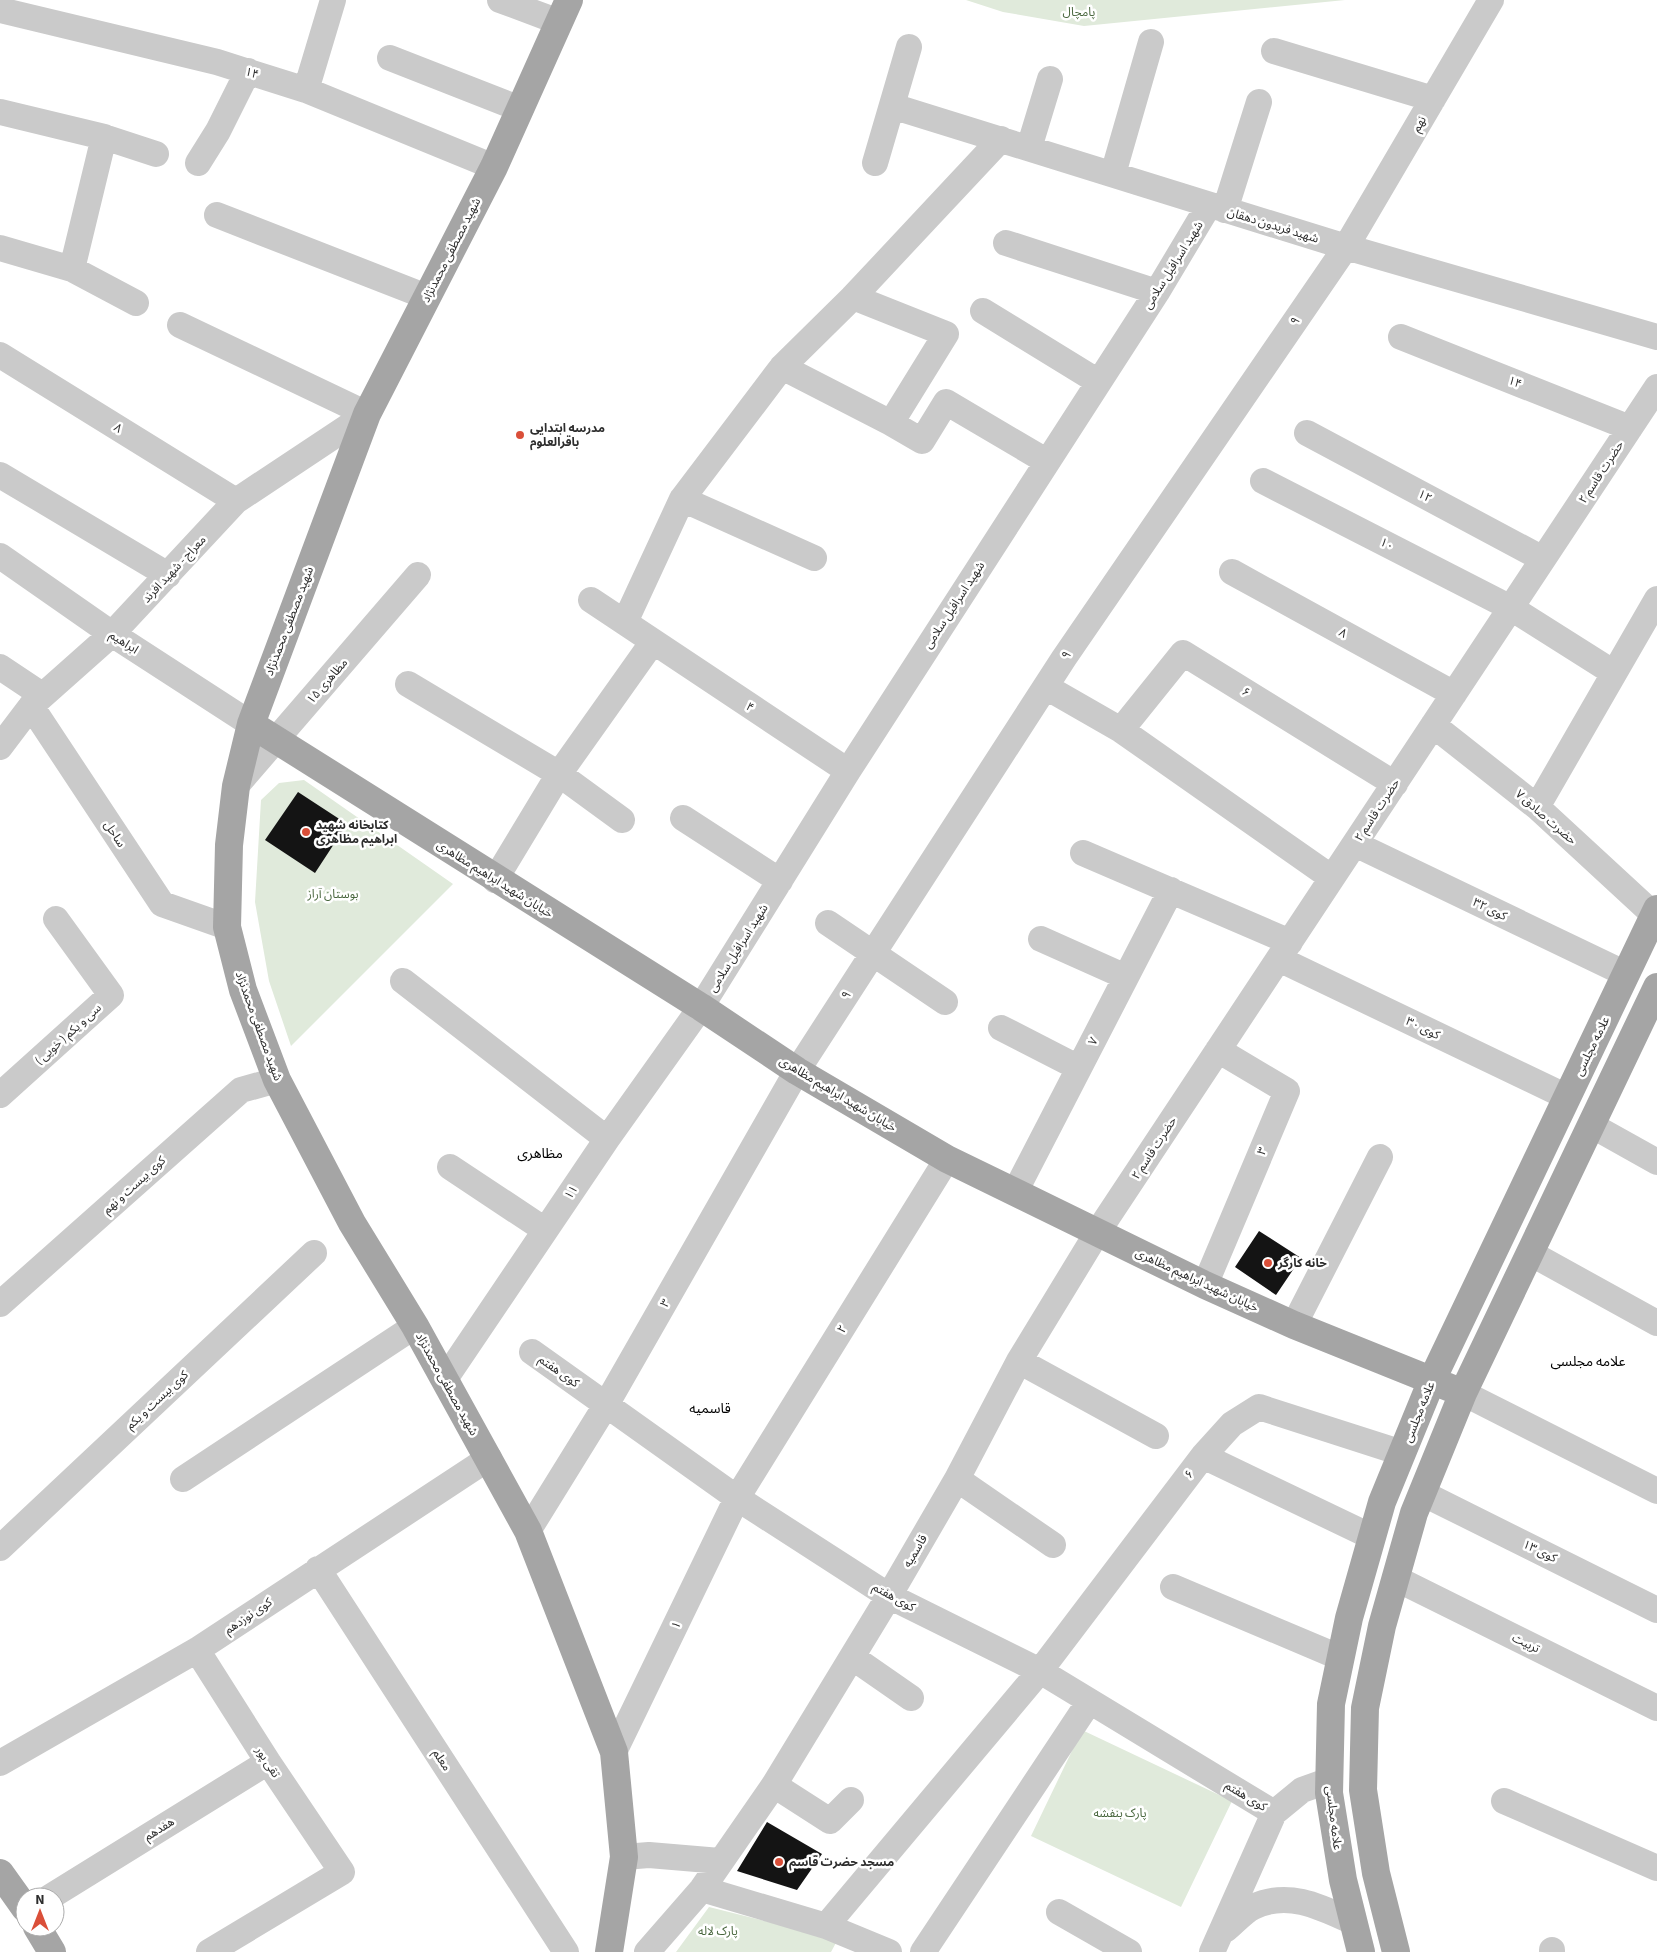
<svg xmlns="http://www.w3.org/2000/svg" width="1657" height="1952" viewBox="0 0 1657 1952" font-family="'Source Sans 3','Noto Sans Arabic',sans-serif">
<style>
.green{fill:#e0eadb}
.building{fill:#141414}
.lines{fill:none;stroke-linecap:round;stroke-linejoin:round}
.minor{stroke:#cacaca;stroke-width:26}
.major{stroke:#a5a5a5;stroke-width:28}
.poi-dot{fill:#da4f39;stroke:#fff;stroke-width:2}
.labels{text-anchor:middle;stroke-width:5;stroke-linejoin:round;paint-order:stroke}
.park-label{font-size:12px;fill:#48663d;stroke:#fff}
.street-label{font-size:12px;fill:#2d2d2d;stroke:#fff}
.poi-label{font-size:12px;font-weight:bold;fill:#2d2d2d;stroke:#fff;text-anchor:start}
.neighbourhood-label{font-size:14px;fill:#000;stroke:#fff}
</style>
<rect width="100%" height="100%" fill="#fff"/>
<path class="green" d="M966,0H1345L1084,26L1003,12Z
M304,780L453,884L291,1046L269,981L255,902L261,800L279,783Z
M1082,1730L1232,1801L1181,1907L1031,1836Z
M709,1907L838,1939L831,1952H676Z"/>
<path class="building" d="M298,792L347,824L315,873L265,840Z
M1259,1231L1301,1258L1276,1295L1235,1267Z
M767,1822L822,1854L797,1890L737,1871Z"/>
<g class="lines">
<path class="minor" d="M500,0L559,22
M0,10L217,62L306,90L494,167
M1274,51L1433,99
M390,58L520,109
M306,90L333,0
M892,106L1346,247L1657,337
M0,112L104,137L156,154
M1029,148L1050,79
M198,163L218,131L248,71
M875,163L909,47
M1113,174L1151,42
M1225,210L1259,102
M217,215L427,297
M1006,243L1157,292
M0,248L72,269L136,303
M72,269L104,137
M983,311L1097,381
M180,325L367,414
M1401,337L1630,428
M0,355L236,501
M782,367L891,423L946,334L853,297
M891,423L922,441L946,402L1046,461
M1307,433L1543,559
M0,475L168,575
M1263,481L1511,608L1614,673
M682,499L814,558
M0,556L112,634L251,724
M1232,572L1454,694
M591,600L848,771
M625,622L682,499L782,367L853,297L1001,139
M0,667L42,695
M408,684L559,774L622,820
M1046,687L1121,730L1332,878
M31,706L162,904L227,927
M1433,725L1537,807L1654,915
M1121,730L1183,653L1395,784
M0,747L31,706L112,634L236,501L367,414
M236,786L418,575
M1537,807L1657,599
M683,818L780,881
M1355,844L1626,974
M1083,853L1290,942
M495,880L559,774L652,643
M828,923L945,1002
M1041,939L1126,977
M1279,959L1567,1097
M403,981L607,1139
M1001,1028L1079,1068
M0,1095L111,995L56,919
M1591,1125L1657,1162
M450,1167L545,1230
M1015,1192L1171,890
M1530,1253L1657,1323
M1205,1285L1287,1091L1218,1050
M0,1304L241,1090L277,1080
M1294,1325L1380,1157
M532,1352L737,1498L889,1596L1040,1671L1274,1813
M1019,1361L1156,1436
M445,1379L607,1139L701,1007L848,771L1157,292L1209,205
M1463,1393L1657,1491
M1203,1456L1372,1537
M183,1479L415,1326
M957,1479L1053,1545
M1422,1493L1657,1610
M528,1531L606,1405L797,1071L1064,658L1346,247L1491,0
M0,1548L314,1253
M318,1569L566,1952
M1395,1578L1657,1708
M1173,1587L1341,1658
M197,1650L268,1762L342,1872L209,1952
M852,1657L911,1698
M614,1752L737,1498L947,1159
M0,1763L197,1650L489,1458
M774,1785L830,1821L851,1800
M1504,1801L1657,1868
M624,1857L649,1855L720,1861
M702,1889L826,1926L889,1952
M50,1897L268,1762
M1059,1912L1129,1952
M826,1926L1040,1671L1203,1456L1232,1424L1259,1407L1402,1453
M1225,1930C1234,1923 1243,1912 1253,1907C1288,1890 1321,1907 1353,1922
M647,1952L702,1889L774,1785L889,1596L957,1479L1019,1361L1097,1233L1657,387
M923,1952L1089,1702
M1212,1952L1274,1813L1302,1790L1330,1780
M1552,1952V1950"/>
<path class="major" d="M569,0L494,167L367,414L251,724L236,786L229,845L227,927L243,990L277,1080L352,1223L415,1326L528,1531L614,1752L624,1857L609,1952
M251,724L701,1007L797,1071L947,1159L1205,1285L1294,1325L1463,1393
M0,1873L25,1908
M37,1927L52,1952
M1361,1952L1343,1880L1329,1793L1331,1704L1349,1618L1382,1502L1432,1380L1657,909
M1396,1952L1376,1873L1363,1790L1365,1708L1382,1626L1414,1513L1463,1393L1657,987"/>
</g>
<g class="poi-dot">
<circle cx="520" cy="435" r="5"/>
<circle cx="306" cy="832" r="5"/>
<circle cx="1268" cy="1263" r="5"/>
<circle cx="779" cy="1862" r="5"/>
</g>
<g class="labels">
<g class="park-label">
<text x="1079" y="16">پامچال</text>
<text x="333" y="898">بوستان آراز</text>
<text x="1120" y="1817">پارک بنفشه</text>
<text x="718" y="1935">پارک لاله</text>
</g>
<g class="street-label">
<text transform="translate(252 73) rotate(18)" y="4">۱۴</text>
<text transform="translate(1419 124) rotate(-60)" y="4">نهم</text>
<text transform="translate(1273 225) rotate(17)" y="4">شهید فریدون دهقان</text>
<text transform="translate(451 250) rotate(-63)" y="4">شهید مصطفی محمدنژاد</text>
<text transform="translate(1173 265) rotate(-58)" y="4">شهید اسرافیل سلامی</text>
<text transform="translate(1295 321) rotate(-55)" y="4">۹</text>
<text transform="translate(1515 382) rotate(22)" y="4">۱۴</text>
<text transform="translate(118 428) rotate(32)" y="4">۸</text>
<text transform="translate(1601 472) rotate(-57)" y="4">۲ حضرت قاسم</text>
<text transform="translate(1425 496) rotate(28)" y="4">۱۲</text>
<text transform="translate(1387 544) rotate(27)" y="4">۱۰</text>
<text transform="translate(174 569) rotate(-47)" y="4">معراج - شهید افرند</text>
<text transform="translate(954 605) rotate(-57)" y="4">شهید اسرافیل سلامی</text>
<text transform="translate(289 621) rotate(-69)" y="4">شهید مصطفی محمدنژاد</text>
<text transform="translate(1343 633) rotate(29)" y="4">۸</text>
<text transform="translate(124 642) rotate(33)" y="4">ابراهیم</text>
<text transform="translate(1066 655) rotate(-56)" y="4">۹</text>
<text transform="translate(327 681) rotate(-49)" y="4">۱۵ مظاهری</text>
<text transform="translate(1246 692) rotate(32)" y="4">۶</text>
<text transform="translate(750 707) rotate(33)" y="4">۴</text>
<text transform="translate(1377 810) rotate(-57)" y="4">۲ حضرت قاسم</text>
<text transform="translate(1546 817) rotate(41)" y="4">۷ حضرت صادق</text>
<text transform="translate(115 834) rotate(57)" y="4">ساحل</text>
<text transform="translate(495 879) rotate(32)" y="4">خیابان شهید ابراهیم مظاهری</text>
<text transform="translate(1490 909) rotate(26)" y="4">کوی ۳۲</text>
<text transform="translate(738 948) rotate(-58)" y="4">شهید اسرافیل سلامی</text>
<text transform="translate(846 995) rotate(-57)" y="4">۹</text>
<text transform="translate(259 1026) rotate(70)" y="4">شهید مصطفی محمدنژاد</text>
<text transform="translate(1423 1028) rotate(26)" y="4">کوی ۳۰</text>
<text transform="translate(68 1034) rotate(-42)" y="4">سی و یکم ( خویی )</text>
<text transform="translate(1093 1041) rotate(-63)" y="4">۷</text>
<text transform="translate(1592 1046) rotate(-64)" y="4">علامه مجلسی</text>
<text transform="translate(838 1094) rotate(31)" y="4">خیابان شهید ابراهیم مظاهری</text>
<text transform="translate(1154 1148) rotate(-57)" y="4">۲ حضرت قاسم</text>
<text transform="translate(1262 1151) rotate(-67)" y="4">۳</text>
<text transform="translate(134 1185) rotate(-42)" y="4">کوی بیست و نهم</text>
<text transform="translate(571 1192) rotate(-56)" y="4">۱۱</text>
<text transform="translate(1197 1280) rotate(25)" y="4">خیابان شهید ابراهیم مظاهری</text>
<text transform="translate(665 1303) rotate(-60)" y="4">۳</text>
<text transform="translate(842 1329) rotate(-58)" y="4">۲</text>
<text transform="translate(559 1371) rotate(35)" y="4">کوی هفتم</text>
<text transform="translate(447 1384) rotate(61)" y="4">شهید مصطفی محمدنژاد</text>
<text transform="translate(157 1400) rotate(-43)" y="4">کوی بیست و یکم</text>
<text transform="translate(1419 1412) rotate(-68)" y="4">علامه مجلسی</text>
<text transform="translate(1189 1474) rotate(-53)" y="4">۶</text>
<text transform="translate(915 1551) rotate(-60)" y="4">قاسمیه</text>
<text transform="translate(1540 1551) rotate(26)" y="4">کوی ۱۳</text>
<text transform="translate(894 1597) rotate(29)" y="4">کوی هفتم</text>
<text transform="translate(248 1616) rotate(-34)" y="4">کوی نوزدهم</text>
<text transform="translate(676 1625) rotate(-64)" y="4">۱</text>
<text transform="translate(1526 1643) rotate(26)" y="4">تربیت</text>
<text transform="translate(442 1760) rotate(57)" y="4">معلم</text>
<text transform="translate(268 1762) rotate(57)" y="4">تقی پور</text>
<text transform="translate(1246 1796) rotate(31)" y="4">کوی هفتم</text>
<text transform="translate(1334 1818) rotate(83)" y="4">علامه مجلسی</text>
<text transform="translate(159 1829) rotate(-32)" y="4">هفدهم</text>
</g>
<g class="poi-label">
<text x="530" y="432">مدرسه ابتدایی<tspan x="530" dy="14">باقرالعلوم</tspan></text>
<text x="316" y="829">کتابخانه شهید<tspan x="316" dy="14">ابراهیم مظاهری</tspan></text>
<text x="1278" y="1267">خانه کارگر</text>
<text x="789" y="1866">مسجد حضرت قاسم</text>
</g>
<g class="neighbourhood-label">
<text x="540" y="1158">مظاهری</text>
<text x="1588" y="1366">علامه مجلسی</text>
<text x="710" y="1413">قاسمیه</text>
</g>
</g>
<g transform="translate(40 1912)"><circle r="24" fill="#ffffff" stroke="#ababab"/>
<path d="M0-4L9 19L0 12L-9 19Z" fill="#da4f39"/>
<text y="-8" font-size="14" font-weight="bold" text-anchor="middle" fill="#2d2d2d">N</text>
</g>
</svg>
